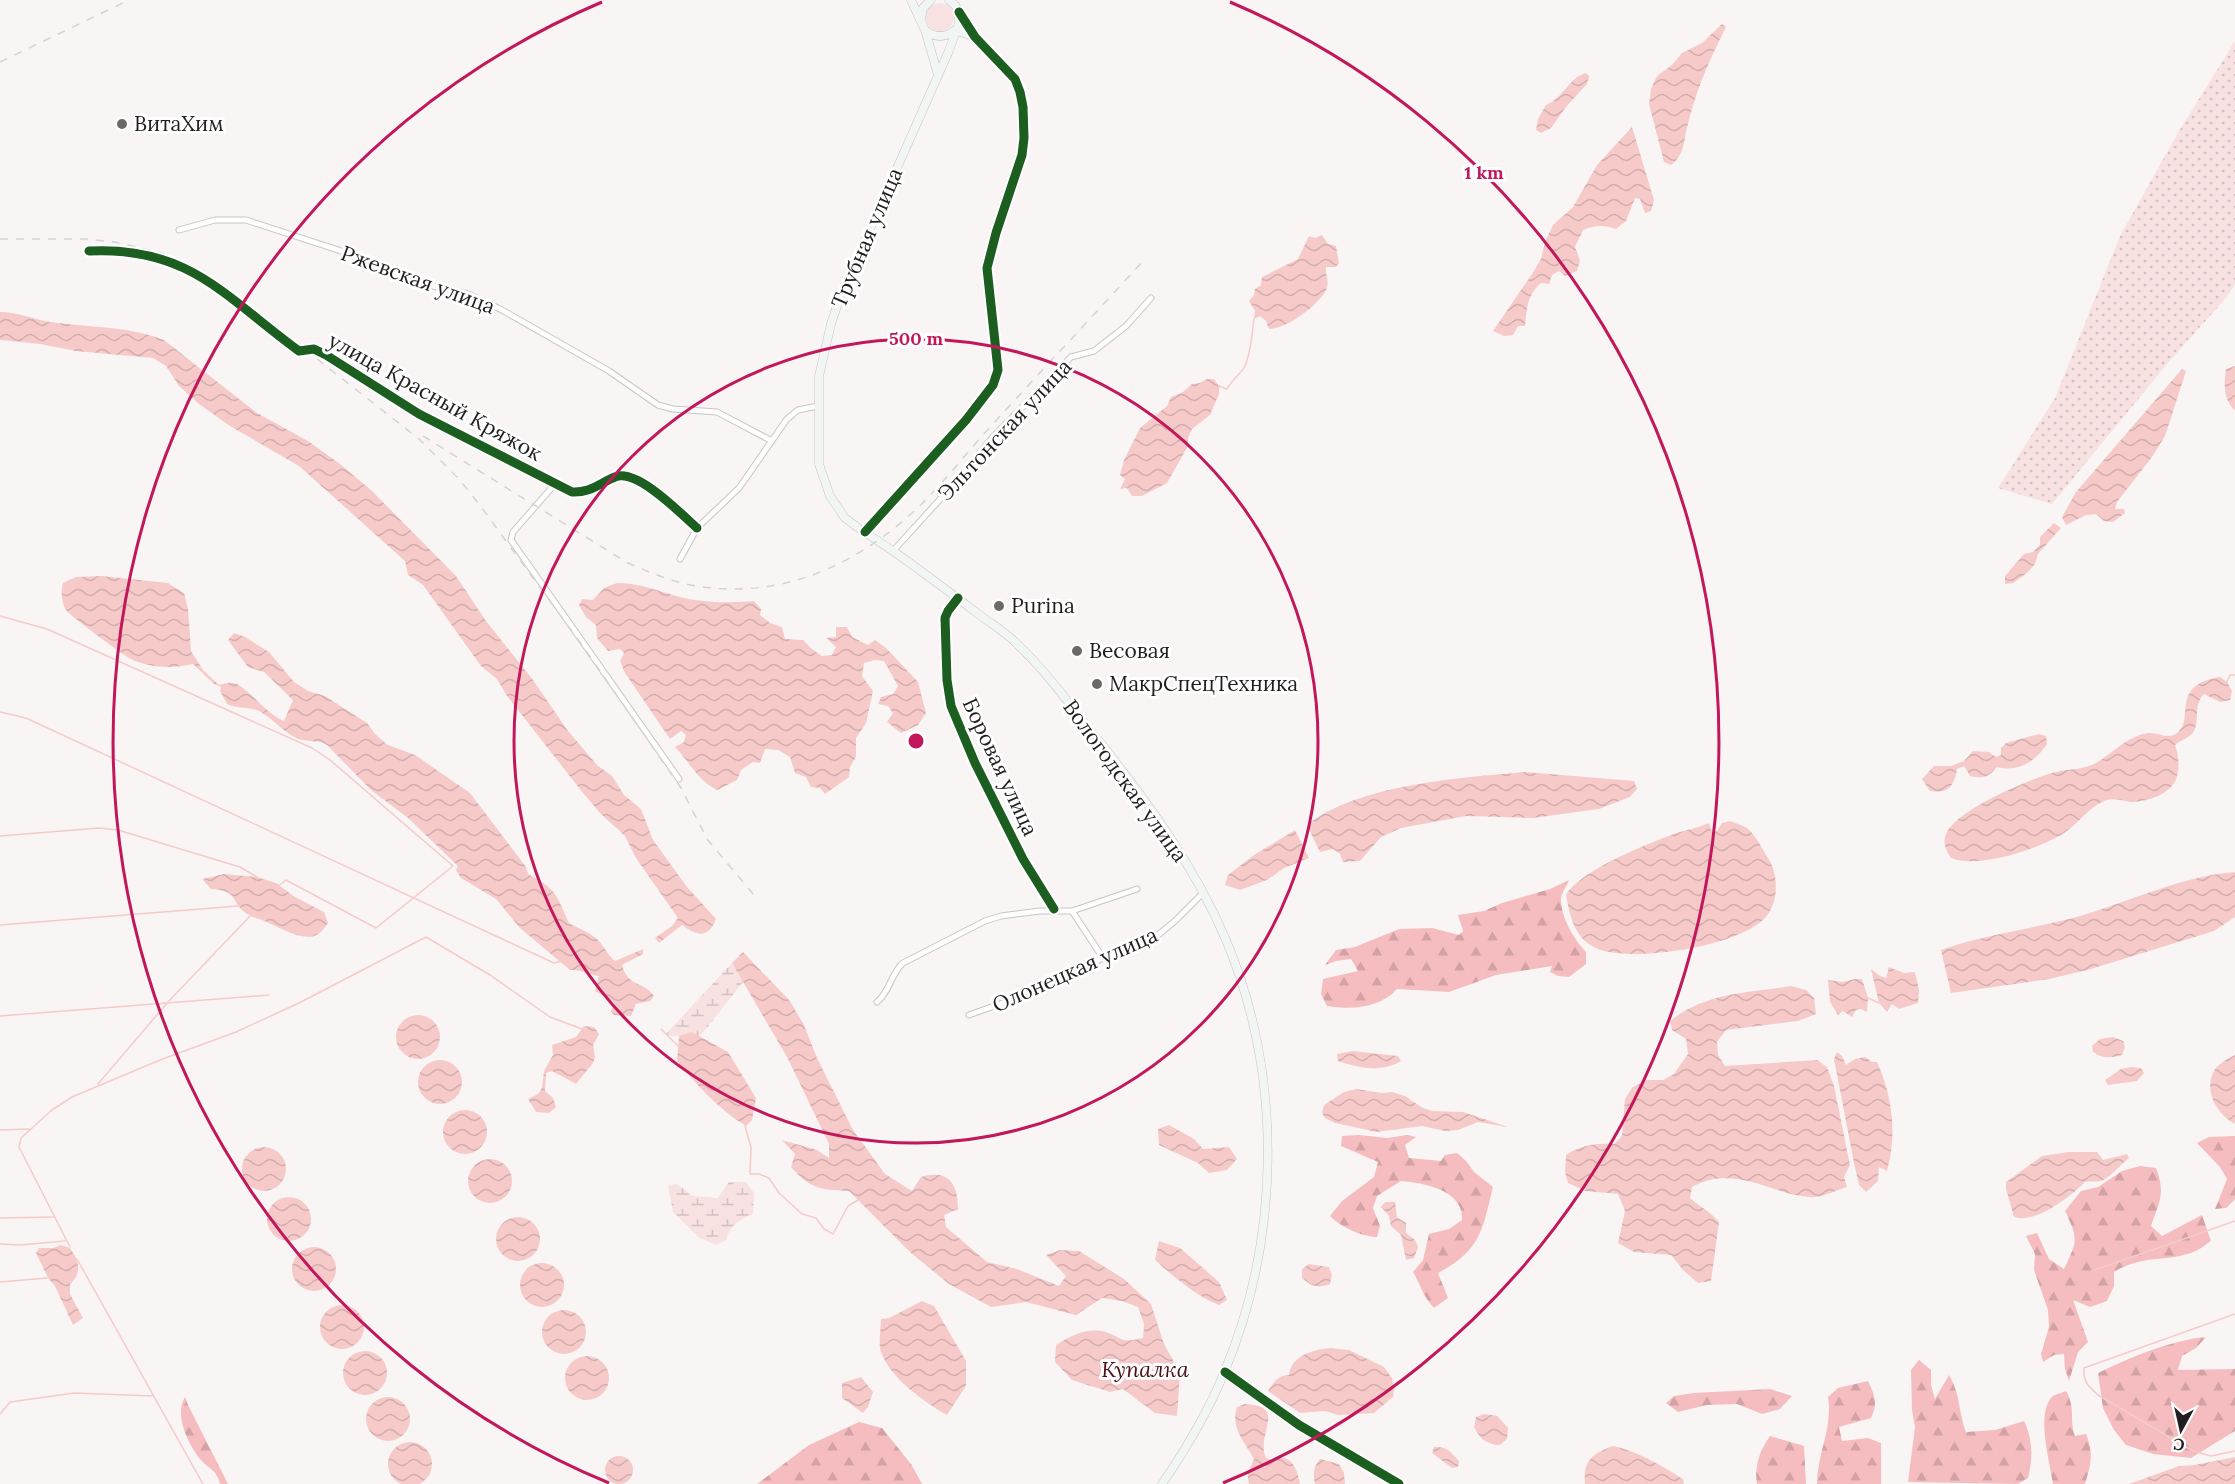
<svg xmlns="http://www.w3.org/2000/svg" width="2235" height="1484" viewBox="0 0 2235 1484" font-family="Lora,serif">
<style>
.grass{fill:#f7e1e1}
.forest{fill:url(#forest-firs)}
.wetland{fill:url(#wetland-marsh)}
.garden{fill:url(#garden-dots)}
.water{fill:url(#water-waves)}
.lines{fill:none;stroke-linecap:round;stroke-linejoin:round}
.stream{stroke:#f7caca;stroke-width:1.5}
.street-casing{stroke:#c8c5c5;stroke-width:7}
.secondary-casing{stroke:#c8c5c5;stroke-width:9}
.street{stroke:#fefefe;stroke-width:5}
.secondary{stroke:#f1f5f4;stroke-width:8}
.rail{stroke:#d4d3d3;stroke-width:1.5;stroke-dasharray:8 8;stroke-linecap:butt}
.cycleway-casing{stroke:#fff;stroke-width:13}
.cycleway{stroke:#1b5e20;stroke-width:9}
.ring{fill:none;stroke:#c2185b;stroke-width:3}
.poi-dot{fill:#6c6969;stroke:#fff;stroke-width:2}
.labels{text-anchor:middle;stroke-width:6;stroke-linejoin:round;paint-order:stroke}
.poi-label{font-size:21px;fill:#201e1e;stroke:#fff;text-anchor:start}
.street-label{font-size:21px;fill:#201e1e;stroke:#fff}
.water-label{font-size:22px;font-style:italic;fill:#4d1018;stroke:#fff}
.centre{fill:#c2185b;stroke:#fff;stroke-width:3}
.ring-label{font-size:18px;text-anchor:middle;font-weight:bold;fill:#c2185b;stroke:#fff;stroke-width:6;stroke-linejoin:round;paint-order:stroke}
</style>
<defs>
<pattern id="forest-firs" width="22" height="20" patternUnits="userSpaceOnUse" patternTransform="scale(1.5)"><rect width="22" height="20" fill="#f6bdc0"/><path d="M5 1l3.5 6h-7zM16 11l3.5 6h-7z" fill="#d3a2a5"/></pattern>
<pattern id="wetland-marsh" width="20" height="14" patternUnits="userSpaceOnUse" patternTransform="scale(1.5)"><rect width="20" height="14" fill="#f7e1e1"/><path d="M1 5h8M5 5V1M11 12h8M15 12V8" fill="none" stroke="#d3c1c1"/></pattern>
<pattern id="garden-dots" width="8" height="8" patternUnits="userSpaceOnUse" patternTransform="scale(1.5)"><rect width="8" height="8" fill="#f7e1e1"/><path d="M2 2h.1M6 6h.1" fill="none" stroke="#d3c1c1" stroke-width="1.8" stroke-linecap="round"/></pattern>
<pattern id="water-waves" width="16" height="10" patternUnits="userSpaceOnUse" patternTransform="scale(1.5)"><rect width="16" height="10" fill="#f7caca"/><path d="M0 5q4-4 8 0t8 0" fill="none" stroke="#d3adad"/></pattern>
</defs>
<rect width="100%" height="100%" fill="#f9f5f5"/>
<path class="grass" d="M926 17a14 14 0 1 1 28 0a14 14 0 1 1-28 0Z"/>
<path class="forest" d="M1569,880C1567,886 1561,893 1561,899C1561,918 1574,939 1586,952V964L1569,977L1558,976L1550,972L1552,966L1496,975L1449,992L1397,989C1380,1008 1352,1010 1327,1006L1321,994L1323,979L1358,971L1351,959L1336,961L1325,965L1336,950L1355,947L1399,929L1432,928L1459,935L1463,931L1458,915L1484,911L1502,903L1550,889Z
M1359,1135L1387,1138L1407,1135L1416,1137L1405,1145L1409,1158L1441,1161L1445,1155L1457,1153L1466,1161L1474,1172L1493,1187C1482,1231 1481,1250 1438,1273L1448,1298L1434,1308C1424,1298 1420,1284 1413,1272L1423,1260L1429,1234L1449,1229L1462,1220C1464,1190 1424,1183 1401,1181L1377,1196L1373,1208L1380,1226L1377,1237C1362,1237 1341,1227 1330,1216L1342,1201L1374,1177L1378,1162L1341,1146L1342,1136Z
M2235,1136V1199L2226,1208L2215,1209L2227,1179L2220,1167L2197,1143L2209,1137Z
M2140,1166L2156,1168C2166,1194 2159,1202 2151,1226L2162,1236L2202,1215L2211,1241C2205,1245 2198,1251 2191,1253C2162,1262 2142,1255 2114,1272V1286L2107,1301L2090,1307L2073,1300L2088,1342L2078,1352L2069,1381L2065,1369L2064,1354L2054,1355L2043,1362L2041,1354L2049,1327L2048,1310L2034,1270L2035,1254L2026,1236L2037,1233L2049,1259L2064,1269C2077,1241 2079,1240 2065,1211L2081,1191L2098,1187L2122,1171Z
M2206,1337L2196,1348L2182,1356L2178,1370L2235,1369V1431L2191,1458L2153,1454L2126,1445L2114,1430L2103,1408L2098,1373C2129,1358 2171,1340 2206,1337Z
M1919,1360L1931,1370V1385L1935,1399L1949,1375C1961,1396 1958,1411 1966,1432L1995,1430L2024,1421C2033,1440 2033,1458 2028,1478L2018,1484L1908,1482L1915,1427L1912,1410L1911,1370Z
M1868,1381C1875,1396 1878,1403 1871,1418L1839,1427L1842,1441L1868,1438L1881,1443V1484H1817C1817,1453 1833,1429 1828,1397L1838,1388Z
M1770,1389L1792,1396L1780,1409L1762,1414L1737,1404L1707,1405L1678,1412L1666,1403L1674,1396L1694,1393Z
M2066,1391C2076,1408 2069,1419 2075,1436L2086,1434C2094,1455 2091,1463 2085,1484H2053C2050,1463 2035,1411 2053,1396C2056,1394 2062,1393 2066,1391Z
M185,1397L188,1405L228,1484H220C216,1468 209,1470 200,1459C188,1444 174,1415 185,1397Z
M859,1422L882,1428L911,1464L922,1484H757L809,1445Z
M1770,1436L1804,1446L1806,1484H1757C1754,1466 1760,1450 1770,1436Z"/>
<path class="wetland" d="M732,963L743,982L706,1029L699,1036L692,1033L679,1036L665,1035Z
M729,1182H746L754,1193L753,1214C740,1219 730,1225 726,1240L716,1245L698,1237L673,1212L668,1186L677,1184L693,1196L718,1198Z"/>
<path class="garden" d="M2235,41V284L2226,298L2167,364L2052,504L1998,488L2055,398L2120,236L2179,131Z"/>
<path class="water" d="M1722,24L1726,27C1708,63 1695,92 1686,132C1684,145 1682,157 1671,165L1664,162L1649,104L1651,89L1657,76L1672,65L1682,53L1702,43Z
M1586,73L1589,76L1587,84L1566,107L1551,128L1541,133L1536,130L1538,119L1546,105C1564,98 1569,77 1586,73Z
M1632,127L1654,200L1651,211L1645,213L1640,199L1635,198L1626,221L1616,229C1604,225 1595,225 1583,230L1575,247L1580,260L1577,271L1565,276L1559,271L1552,275L1549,284L1541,283C1527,295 1527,308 1525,326H1518L1513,335L1504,336L1493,331L1532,274L1541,259L1545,242L1553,225L1573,207L1597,165Z
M1322,235L1328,244L1336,246L1339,263L1336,267H1326C1325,274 1330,283 1326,290C1318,306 1286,329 1269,329L1266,321L1260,316L1254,319L1255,311L1249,301L1254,295L1255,289L1261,285L1262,277L1298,259L1309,236L1315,238Z
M0,312C16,312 30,318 45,321C85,328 126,325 164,340L257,413L308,441L340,464L372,491L456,576L486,621L533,680L568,731L598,766L612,776L624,795L641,809L653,840L687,887L716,919C708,939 697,936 682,925L659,943L655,938L672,926L678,918L636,858L625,836L601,814L583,793L507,696L497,679L481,666L423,585L408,575L405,561L299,466L230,426L199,404L179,386L166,366L153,358L76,351L40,344L0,340Z
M2235,366V409L2234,410C2223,397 2224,386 2226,369Z
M2182,369L2186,371L2165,436L2152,457L2117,502L2115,509H2124L2125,513L2113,522L2104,521L2096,514L2086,515L2066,525L2062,517L2076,492Z
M1207,379H1214L1219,386V394L1210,415L1192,429L1188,438V446L1167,483L1142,496H1132L1127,488L1120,489L1125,479L1120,475L1124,460L1140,428L1167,406L1171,397L1183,392L1192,384L1200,383Z
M2054,523L2061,528L2038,554L2035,564L2027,573L2013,583L2005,584V576L2024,554L2033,552L2040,545V537Z
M102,576L168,583L184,593L188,609L191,651L203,670L219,685C223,684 229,682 233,683C245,684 267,715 284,721L293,700L264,672L248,667L228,640L234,633L245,637L269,652L294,682L308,691L325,696L367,723L375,734L388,745L415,755L470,793L526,867L528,874C557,889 556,895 569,923C579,929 592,933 599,941C605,948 608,955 615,961L643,949V954L622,965C628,988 644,981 654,996L650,1001L636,1004L631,1016L614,1015L611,1011L614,1002L595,991L599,976C588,975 582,969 570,970L520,928L496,899L461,878L456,870L458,866L408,818L371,790L327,745C319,739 307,743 296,738C282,731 272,718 259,711C251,707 239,709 227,704L220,691L221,687L214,684L193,664C172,669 148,668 129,658C122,654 69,615 66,610C61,603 61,591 63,583L76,577Z
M617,583C639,583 658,591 680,597C703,603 731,603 754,601L761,609L760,615L770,623L782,627L785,639L803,640L812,649L822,656L832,655L836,647L826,638L836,637V627H847L852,637L868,645L875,640L886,648L918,682L926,713L918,725L901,733L887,722L893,713L888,706L878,704L881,697L893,694L898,686L884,661L875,660L864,663L862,676L873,691L866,723L856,738V757L850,767L849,777L825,794L820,788L811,787L806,777L795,773L790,757L778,750L765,749L760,763L753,762L741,770L737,780L717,790C697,780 690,762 675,747L684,742L686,735L681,731L670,739L625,673L620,661L624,653L620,649L608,651L597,638L596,625L586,617L579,605L582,599L593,600L604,588Z
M2220,677L2227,682L2232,691L2230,700L2220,702L2204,694C2193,705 2200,719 2194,731C2190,738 2180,740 2175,745C2180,758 2181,778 2170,788C2161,797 2143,802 2131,802C2122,801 2113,797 2104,801C2089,807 2078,824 2064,833C2039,849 1979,869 1951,858C1947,852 1943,845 1945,837C1950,812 2028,780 2052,773C2065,769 2079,770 2092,765C2111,756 2126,736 2148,733C2159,732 2169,741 2178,732C2195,719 2169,685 2220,677Z
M2039,734L2046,736L2047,744C2036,761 2018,773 1997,767C1989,777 1983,779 1970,776L1964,766L1957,769C1954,786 1949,794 1930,791L1922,779L1934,766H1951L1964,761L1973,751L1989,752L1996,757L2001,755V748L2006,743Z
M1525,772L1634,781L1637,789L1630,797L1599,809L1533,818L1466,816L1401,828L1381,837L1360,861L1343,862L1340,854L1333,849L1320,852L1307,825C1359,784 1460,778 1525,772Z
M1730,821C1735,823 1742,825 1747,828C1756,835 1762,849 1768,858C1778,873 1779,899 1768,914C1748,946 1628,964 1596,948C1574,938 1570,916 1566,895C1581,870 1647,844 1674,834C1686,830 1698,828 1709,823L1712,832L1717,831L1722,823Z
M1295,830L1309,858L1284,868L1267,880L1240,890L1225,885L1228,875L1254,855Z
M2235,872V917L2214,931L2091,969L2049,979L1951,993L1941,950C1986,934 2034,929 2080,916C2131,901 2182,876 2235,872Z
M224,874L257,877L276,883L295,897L324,912L328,923C324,929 319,936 310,937C294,937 277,926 262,920C258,918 253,918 249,915C228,903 242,891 211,889L202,879Z
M743,952L790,1001L804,1025L817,1058L853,1130L885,1174L912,1191L921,1177C948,1169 958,1183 958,1209L944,1215L946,1227L987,1262L1017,1269L1059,1286L1066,1276L1046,1255L1060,1250L1079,1251L1124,1279L1151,1304L1164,1344L1180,1373L1177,1416L1155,1413L1123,1389L1110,1392L1072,1380L1055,1362L1056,1345C1068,1337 1085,1328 1101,1331C1122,1335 1117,1345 1143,1338L1144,1324L1138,1307L1122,1301L1102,1298L1076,1315L1026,1302L991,1307L949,1284L911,1253L849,1191C822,1190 810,1189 791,1167L795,1154L782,1140L817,1150L829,1158V1144L787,1057L732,963Z
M1889,967L1904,973L1915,972L1919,990L1918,1003L1899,1009L1892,1004L1887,1012L1879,1003L1871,969L1880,976L1886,978Z
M1855,979H1862L1868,998L1867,1012L1861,1009L1856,1010L1852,1017L1843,1011L1838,1015L1830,1002L1828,980L1843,982Z
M1791,986L1806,990L1814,998L1816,1014L1798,1021L1726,1030L1717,1042L1718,1055L1725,1066L1817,1060L1827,1067L1834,1086L1850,1165L1844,1177L1847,1187C1837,1190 1825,1196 1815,1197C1807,1198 1796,1195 1787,1193C1755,1183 1724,1169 1692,1187L1690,1198C1700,1207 1710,1211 1719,1222L1711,1281L1698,1283L1683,1270L1671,1255L1634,1252L1618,1243L1625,1211L1618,1194L1585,1191L1568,1183L1565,1172L1566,1155C1581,1145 1596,1143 1614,1144L1622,1136L1625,1099L1632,1088L1646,1080H1663L1674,1074L1688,1054L1686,1039L1672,1030L1670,1021C1706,992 1748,993 1791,986Z
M396 1037a22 22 0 1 1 44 0a22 22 0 1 1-44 0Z
M584,1026L594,1027L599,1034L593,1045L595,1057L593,1063L576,1084L552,1071L546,1073L545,1091L553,1098L556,1107L549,1113L536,1112L528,1099L538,1094L542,1088L544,1071L553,1055L552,1045L576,1037Z
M692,1032L728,1052L756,1098L752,1120L746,1126C718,1109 697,1085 677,1061L679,1036Z
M2113,1037L2123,1041L2125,1047L2122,1055C2110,1058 2103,1059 2093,1052L2092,1046L2100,1039Z
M1353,1051L1398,1056L1401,1061C1382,1073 1358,1068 1338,1061L1337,1054Z
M1837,1052L1842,1056L1846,1065L1855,1059L1865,1057L1872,1062H1877C1893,1098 1897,1133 1887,1171L1879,1167L1878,1181L1866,1192L1859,1185L1854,1163L1834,1059Z
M2235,1055V1124C2218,1115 2204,1093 2213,1073C2217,1064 2227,1059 2235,1055Z
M418 1082a22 22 0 1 1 44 0a22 22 0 1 1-44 0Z
M2131,1067L2141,1068L2144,1073L2137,1081L2108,1085L2105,1080L2121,1069Z
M1356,1089L1382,1093L1392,1092L1405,1096L1423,1108L1432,1111L1463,1112L1508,1127L1478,1122L1458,1130L1445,1131L1422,1126L1377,1132L1335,1123L1325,1118L1322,1113L1324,1105L1344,1092Z
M443 1132a22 22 0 1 1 44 0a22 22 0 1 1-44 0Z
M1169,1125L1194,1139L1203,1149L1229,1147L1237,1159L1227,1170L1209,1173L1198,1163L1159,1145L1158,1129Z
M242 1169a22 22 0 1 1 44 0a22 22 0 1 1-44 0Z
M2069,1152H2097L2103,1160L2127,1154L2129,1158C2121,1164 2108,1180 2100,1181C2095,1182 2090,1181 2085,1182C2070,1197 2036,1224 2014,1217L2006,1189V1182L2042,1156Z
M468 1181a22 22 0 1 1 44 0a22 22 0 1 1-44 0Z
M267 1219a22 22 0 1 1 44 0a22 22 0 1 1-44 0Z
M1385,1202H1395L1397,1217L1406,1223V1233L1415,1240L1418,1247L1414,1258L1406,1260L1401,1235L1391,1226L1389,1216L1381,1207Z
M496 1239a22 22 0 1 1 44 0a22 22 0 1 1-44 0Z
M1159,1241L1180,1248L1219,1282L1227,1300L1219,1305C1196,1296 1174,1277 1155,1260Z
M61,1245L70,1248C79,1261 83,1272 70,1284V1294L83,1318L73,1325L55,1286L48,1278L36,1253L39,1248H53Z
M292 1269a22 22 0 1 1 44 0a22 22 0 1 1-44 0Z
M520 1285a22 22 0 1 1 44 0a22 22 0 1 1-44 0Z
M1309,1264L1329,1267L1332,1275L1330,1284C1319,1289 1311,1286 1302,1278V1269Z
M922,1301L934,1306L966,1361V1386L947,1415C924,1402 890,1378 881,1352C878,1343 881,1329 881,1319L889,1318Z
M320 1327a22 22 0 1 1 44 0a22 22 0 1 1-44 0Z
M542 1332a22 22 0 1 1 44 0a22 22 0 1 1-44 0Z
M1331,1348L1349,1350L1384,1367L1392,1378L1394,1389L1393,1397L1374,1413L1338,1415L1325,1411L1300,1413L1268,1391C1274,1382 1278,1375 1289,1375C1291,1355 1315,1349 1331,1348Z
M343 1373a22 22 0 1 1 44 0a22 22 0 1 1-44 0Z
M565 1378a22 22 0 1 1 44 0a22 22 0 1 1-44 0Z
M861,1377L873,1392L868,1407L863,1413L842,1398V1383Z
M366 1419a22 22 0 1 1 44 0a22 22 0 1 1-44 0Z
M1245,1404C1289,1406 1255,1434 1266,1458L1272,1460C1291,1452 1297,1468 1300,1484H1249C1246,1474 1250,1468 1254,1459C1245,1442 1230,1428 1237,1407Z
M1484,1414L1497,1416L1508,1428L1507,1439L1500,1445C1486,1444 1480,1439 1474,1427L1476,1417Z
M388 1464a22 22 0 1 1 44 0a22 22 0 1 1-44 0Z
M1613,1446C1640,1452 1660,1465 1683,1479L1684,1484H1585C1583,1460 1592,1454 1613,1446Z
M1434,1447C1447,1446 1451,1452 1459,1461L1458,1467L1452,1468L1432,1453Z
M605 1470a14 14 0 1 1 28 0a14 14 0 1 1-28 0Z
M2235,1457V1484H2129L2179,1466L2195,1465Z
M1320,1459L1339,1464L1344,1473L1345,1484H1315C1313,1474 1313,1468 1320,1459Z"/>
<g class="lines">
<path class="stream" d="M1219,386L1227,389C1232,379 1241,374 1245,366C1251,352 1252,334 1254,319
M0,616L47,629L312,748L330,760L453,866L376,928L286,880L277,887
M2227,682L2230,675H2235
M0,712L26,718L554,963L562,961
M0,836L99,828L118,830L240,867L257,877
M0,925L238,906
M1868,998L1879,1003
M0,1016L269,995
M661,1029L678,1046
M98,1084L168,1002L250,916
M745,1126L751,1147L750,1174H759L769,1178L779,1193L802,1214L816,1218L824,1229L833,1234L848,1206L858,1200
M0,1130L29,1129
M0,1218L53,1217
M0,1244L20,1245L65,1241
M70,1247L19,1147L21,1138L52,1110L72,1097L160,1060L236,1032L299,1003L426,937L490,975L550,1017L582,1029
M77,1259L203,1484
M2092,1271L2235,1221
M0,1282L47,1278
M2235,1314L2084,1368C2083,1382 2088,1386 2098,1395L2193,1451L2211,1456L2235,1451
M0,1414L10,1402L74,1393L154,1396"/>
<defs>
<path id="street" d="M179,230L215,220H246L372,261L419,283L468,294L502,310L609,371L658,405L673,409L717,412L772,441
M89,251C189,246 225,297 299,351L314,349L326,355L419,414L572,492C590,493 600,483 615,477C637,468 681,514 697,528
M555,484L513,532L511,540L679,779
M893,551L953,485L992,438L1071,357L1094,351L1126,326L1151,298
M680,559L697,528L739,488L787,419L798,410L818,406
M958,598L948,611L945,618L947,680L951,706L975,763L1023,859L1054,909
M1072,911L1103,958
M877,1002C890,992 891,973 903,963L985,921L1001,916L1040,911H1072L1137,889
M969,1015L1033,992L1103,958L1158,935L1175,921L1203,893
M1225,1372L1299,1425L1399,1484"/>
<path id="secondary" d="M911,0L925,30L938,75
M959,12V23L948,53L840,297L831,324L819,376V464L830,496L845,518C860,530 877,540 893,551C923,572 952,594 981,616C993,625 1007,633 1017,644C1048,673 1073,709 1099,741C1148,802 1195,867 1226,940C1283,1076 1281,1237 1224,1373C1208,1412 1186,1449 1162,1484
M921,19L923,8L931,0
M925,30C935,38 945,38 955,30
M955,30L975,37
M865,532L966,420L993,385L998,370L987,268L996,233L1022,155L1024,138L1023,107L1020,92L1015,79L975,37L955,5L949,0"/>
</defs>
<use href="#street" class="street-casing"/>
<use href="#secondary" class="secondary-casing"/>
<use href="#street" class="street"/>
<use href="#secondary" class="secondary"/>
<path class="rail" d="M0,62L129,0
M0,239H85L115,242L162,253L182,262L220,283L419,439L458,478L479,504L582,645L681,788L707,839L754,895
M423,436L626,562C646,571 665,579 686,584C772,602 849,570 912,513C941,487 965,454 992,425C1042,370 1093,316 1143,261"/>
<defs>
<path id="cycleway" d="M89,251C189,246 225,297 299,351L314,349L326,355L419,414L572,492C590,493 600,483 615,477C637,468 681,514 697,528
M865,532L966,420L993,385L998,370L987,268L996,233L1022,155L1024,138L1023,107L1020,92L1015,79L975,37L959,12
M958,598L948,611L945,618L947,680L951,706L975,763L1023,859L1054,909
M1225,1372L1299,1425L1399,1484"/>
</defs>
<use href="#cycleway" class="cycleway-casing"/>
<use href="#cycleway" class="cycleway"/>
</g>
<g class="ring">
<circle cx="916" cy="741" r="402"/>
<path d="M609 1483A803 803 0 0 1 602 2M1230 2A803 803 0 0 1 1223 1483"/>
</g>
<g class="poi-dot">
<circle cx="122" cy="124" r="6"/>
<circle cx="999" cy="606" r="6"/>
<circle cx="1077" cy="651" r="6"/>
<circle cx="1097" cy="684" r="6"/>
</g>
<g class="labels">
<g class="poi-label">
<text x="134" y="131">ВитаХим</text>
<text x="1011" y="613">Purina</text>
<text x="1089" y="658">Весовая</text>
<text x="1109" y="691">МакрСпецТехника</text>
</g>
<g class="street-label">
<text transform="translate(867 238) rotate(-67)" y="7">Трубная улица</text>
<text transform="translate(418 280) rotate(20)" y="7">Ржевская улица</text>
<text transform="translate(435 397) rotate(29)" y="7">улица Красный Кряжок</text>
<text transform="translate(1005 430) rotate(-47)" y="7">Эльтонская улица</text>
<text transform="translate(1000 767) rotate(65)" y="7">Боровая улица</text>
<text transform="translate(1125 781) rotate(54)" y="7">Вологодская улица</text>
<text transform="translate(1075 970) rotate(-24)" y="7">Олонецкая улица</text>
</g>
<g class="water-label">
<text x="1145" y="1377">Купалка</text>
</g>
</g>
<circle cx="916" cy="741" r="9" class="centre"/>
<g class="ring-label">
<text x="1484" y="179">1 km</text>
<text x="916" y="345">500 m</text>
</g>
<g transform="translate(2181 1430) rotate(188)" stroke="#ffffff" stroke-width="4.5" paint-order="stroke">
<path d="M0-4.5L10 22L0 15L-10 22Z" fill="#201e1e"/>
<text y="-9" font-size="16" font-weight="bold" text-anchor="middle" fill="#201e1e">С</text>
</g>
</svg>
